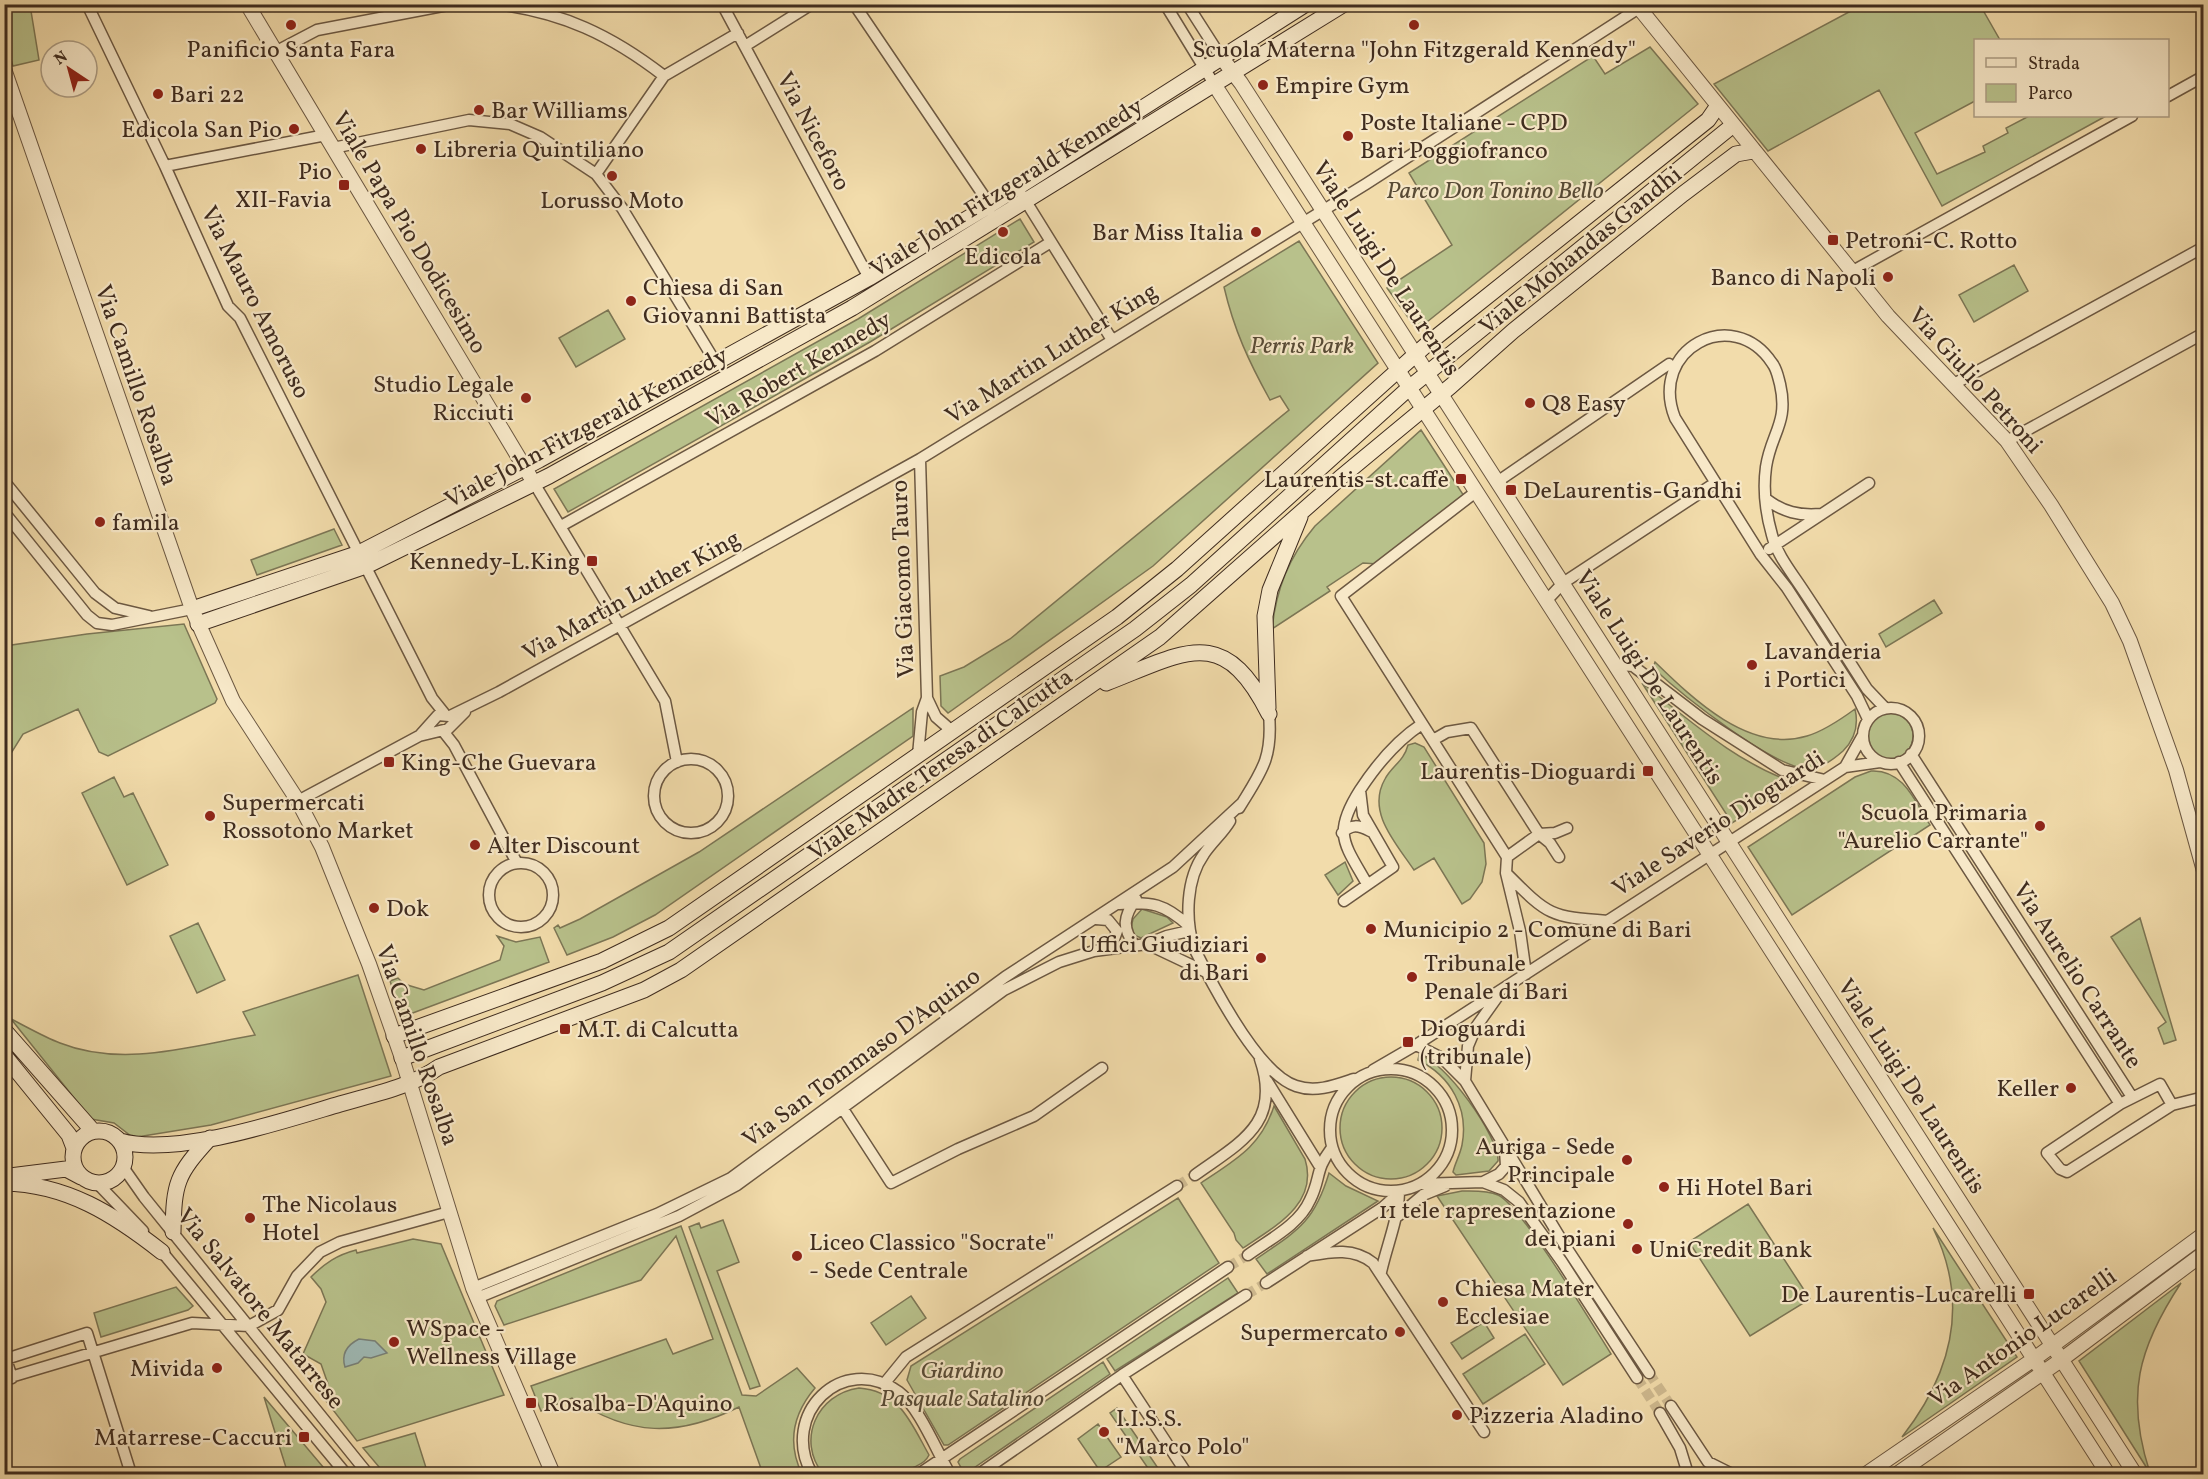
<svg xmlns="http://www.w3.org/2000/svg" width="2208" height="1479" viewBox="0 0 2208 1479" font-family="Vollkorn,serif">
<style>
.green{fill:#b8c18b;stroke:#7c7655;stroke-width:1.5}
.water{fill:#9fb9b4;stroke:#798178;stroke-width:1.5}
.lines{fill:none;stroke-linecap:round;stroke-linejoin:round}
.minor-tunnel{stroke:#ceb98f;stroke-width:10;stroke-dasharray:10 5;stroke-linecap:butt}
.minor-casing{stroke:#6c5842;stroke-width:13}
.tertiary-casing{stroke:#6c5842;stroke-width:16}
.secondary-casing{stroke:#3f2c1f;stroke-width:17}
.minor{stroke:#f7e8c8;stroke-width:10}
.tertiary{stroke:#f7e8c8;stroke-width:14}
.secondary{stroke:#f7e8c8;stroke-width:15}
.poi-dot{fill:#8f2418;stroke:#f7e8c8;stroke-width:2}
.labels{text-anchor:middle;stroke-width:4.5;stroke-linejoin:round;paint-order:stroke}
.poi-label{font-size:24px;fill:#3f2c1f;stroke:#f7e8c8;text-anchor:start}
.street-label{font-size:24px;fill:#3f2c1f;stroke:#f7e8c8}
.park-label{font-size:24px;font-style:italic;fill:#574a35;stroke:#f7e8c8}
</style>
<rect width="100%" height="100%" fill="#f2dcab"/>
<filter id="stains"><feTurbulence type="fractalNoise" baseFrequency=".00333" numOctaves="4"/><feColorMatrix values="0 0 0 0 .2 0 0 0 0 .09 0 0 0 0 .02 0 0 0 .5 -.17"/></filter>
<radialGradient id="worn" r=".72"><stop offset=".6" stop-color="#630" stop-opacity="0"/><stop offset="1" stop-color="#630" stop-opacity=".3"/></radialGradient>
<path class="green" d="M4,5H30L39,60L13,66L5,41Z
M1862,5H1980L2000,40H1976L1975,101L1915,133L1937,174L1985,152L1983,146L2008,133L2006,128L2029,116H2106L1942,206L1879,90L1768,151L1714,84Z
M1650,47L1698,104L1417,330L1387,288L1452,245L1409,173L1593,56L1605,74Z
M1020,219L1034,242L870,342L568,512L554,489L858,319Z
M1299,241L1378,363L1153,566L948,713L941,706L940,676L964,667L1010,639L1289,410L1280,396L1270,400C1249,362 1234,330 1224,287Z
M2014,265L2028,291L1974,322L1959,295Z
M608,310L625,339L576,367L559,338Z
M1421,430L1464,496L1378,564L1363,563L1327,587L1330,591L1272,629C1276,589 1289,557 1315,526Z
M334,529L342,545L257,575L251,560Z
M1934,600L1942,613L1886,647L1879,634Z
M184,624L217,699L215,703L108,756L99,752L78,709L23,734L10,755L5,758V646L87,634Z
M1655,662C1692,698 1749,754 1807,736C1824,731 1840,720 1855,709C1859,726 1855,739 1843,751C1835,758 1822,768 1811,769C1776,771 1680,693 1653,668Z
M1642,683C1688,719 1739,765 1796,783L1732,823Z
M913,708V736L655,915L613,937L567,955L554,928L558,925L560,928L580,919L699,852Z
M1867 736a23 23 0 1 1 46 0a23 23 0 1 1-46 0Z
M1415,743L1424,747L1484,843L1486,864L1482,882L1470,899L1462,904L1434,858L1414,870C1396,843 1366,812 1385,779C1392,766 1404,761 1408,745Z
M1871,771C1903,769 1915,801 1930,825L1792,915L1748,847L1855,777Z
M114,777L124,797L133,793L168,865L127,885L82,793Z
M1345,862L1353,881L1338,895L1325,875Z
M1142,909L1167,917L1173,923L1141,938L1134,935L1131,928L1133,919Z
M2140,918L2176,1040L2164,1044L2158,1028L2166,1022L2111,937Z
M198,923L225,980L197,993L170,936Z
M497,936L516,942L540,937L549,962L402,1017L390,981L398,978L404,984L424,990L500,960L504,946Z
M358,975L391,1076L211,1125L137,1137L131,1136L114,1123L91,1119L11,1019C27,1027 44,1037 60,1043C123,1068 191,1046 255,1035L243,1012Z
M1419,1055C1444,1059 1500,1138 1498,1161L1489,1171L1456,1175L1453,1172C1455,1163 1460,1155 1462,1145C1469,1109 1451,1076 1418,1060Z
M1340 1128a51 51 0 1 1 102 0a51 51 0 1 1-102 0Z
M1274,1106L1305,1159C1319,1204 1274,1227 1243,1248L1236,1240L1234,1233L1201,1183C1235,1160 1261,1147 1274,1106Z
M1329,1173L1346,1186L1378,1201L1267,1274L1256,1259C1297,1231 1314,1223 1329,1173Z
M1462,1191C1473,1191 1487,1190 1498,1195C1521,1205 1594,1327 1611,1354L1563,1385L1437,1196Z
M1178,1198L1219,1263L948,1445H944L907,1380L911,1366Z
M1748,1204L1810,1299L1750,1336L1689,1242Z
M723,1220L739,1262L717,1271L760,1386L750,1389L689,1227L699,1223L701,1228Z
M681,1226L742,1395L756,1396L797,1368L815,1388C793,1414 787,1443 802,1474H763L739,1407C678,1437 630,1437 572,1398L541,1411L531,1386L666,1339L673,1354L713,1339L676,1236L641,1280L504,1325L495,1306L497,1301Z
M1933,1228L2017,1357L1902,1437C1952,1373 1970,1303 1933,1228Z
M413,1239L441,1244L504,1395L357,1441L323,1397L328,1384L321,1364L303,1354L326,1302L321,1289L311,1277C325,1263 337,1255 356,1250L357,1253Z
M1228,1278L1238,1293L1115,1371L1107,1359Z
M2181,1283C2138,1348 2125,1396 2150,1473L2079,1361Z
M176,1287L193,1306L188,1310L101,1337L94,1313Z
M911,1296L926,1318L886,1345L871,1323Z
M1484,1322L1494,1338L1462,1359L1451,1343Z
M1525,1334L1545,1364L1483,1404L1463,1374Z
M1103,1362L1110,1374L968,1472L963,1471L958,1462L960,1459Z
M859,1388C900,1391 911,1423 929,1455C918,1479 849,1474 823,1474C796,1440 817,1394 859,1388Z
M264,1397L329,1474H288Z
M1117,1408L1162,1474H1152L1110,1413Z
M1098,1424L1121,1457L1100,1471L1078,1439Z
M415,1433L428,1474H385L363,1448Z"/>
<path class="water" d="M359,1339L375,1341L387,1353L371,1358L364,1357L358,1363L345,1367C341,1354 347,1345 359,1339Z"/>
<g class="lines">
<path class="minor-tunnel" d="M1177,1186L1195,1175
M1228,1267L1248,1255
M1246,1295L1266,1283
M1649,1373L1671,1406
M1637,1378L1660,1413"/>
<defs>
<path id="minor" d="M87,4L165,166L228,306L240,318L432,698L444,713
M496,4C562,12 611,35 664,76
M722,4L869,278
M854,4L990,205
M1165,4L1214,84
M1187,4L1221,57
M745,46L812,4
M275,52L317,30L453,4
M2168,96L2204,76
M333,148L469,120L510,124L540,137L596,174L622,208L716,363
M165,166L326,135
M596,174L664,76L738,33
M1022,195L1112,340
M1851,272L2132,116
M1954,384L2204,247
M2007,441L2204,333
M920,459L927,698L936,717L952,731
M4,481L95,593L115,608L149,616
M1497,482L1669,364
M534,483L665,701L677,762
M1477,491L1341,596L1507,857L1506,873L1520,931L1526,974
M1766,499C1783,512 1799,516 1821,514
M4,512L87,615L97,623L112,625L192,609
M561,526L875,351L1051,242
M1769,549L1869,483
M1548,599L1563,583L1715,483
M1618,665L1633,666L1702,719L1782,770L1825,780
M1863 736a28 28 0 1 1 56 0a28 28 0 1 1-56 0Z
M450,716L499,692L920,459L1366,184L1639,8
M1868,719L1857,696L1787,588L1761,555L1675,418C1648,349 1733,304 1772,363C1777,369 1778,377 1780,384C1789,423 1771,433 1766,467C1763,489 1766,514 1772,535C1777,555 1792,573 1803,590C1825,623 1846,656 1867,689L1885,708
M443,731L454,745L517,863
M421,734L438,715L449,716
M1433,740L1447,732L1471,728L1539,834L1550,843L1559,857
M1911,754L2132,1097
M918,755L922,712L927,698
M654 796a37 37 0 1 1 74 0a37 37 0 1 1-74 0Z
M1899,762L2120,1104
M1845,767L1880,762
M1360,790C1377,764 1396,741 1422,724
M298,801L419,736L448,729L465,712
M1239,808C1261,772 1273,759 1269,714
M1230,821C1223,833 1212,842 1204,854C1186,879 1185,919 1194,948C1212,984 1258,1074 1296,1086C1316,1093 1336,1085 1354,1079
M1342,833C1352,824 1358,825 1370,831
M1507,857L1539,834L1555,833L1567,828
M489 895a32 32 0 1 1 64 0a32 32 0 1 1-64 0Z
M1506,873C1548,915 1549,917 1608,921
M1344,901L1393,867L1363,815L1360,790C1332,834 1344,843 1367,884
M1119,904C1151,901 1165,904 1189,926
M1096,919L1108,920L1117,931L1113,942L1102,947
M1147,944L1167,936L1189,931
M1135,946C1122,928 1123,917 1136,899
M1498,996L1476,1027L1468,1046L1465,1081L1564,1244L1649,1373
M1416,1045L1442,1058L1465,1081
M1330 1130a61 61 0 1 1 122 0a61 61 0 1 1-122 0Z
M1373,1070L1416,1045L1845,767L1863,735
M1267,1081L1319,1165
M2172,1105L2160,1084L2120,1104L2047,1153L2060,1169L2067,1172L2172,1105L2204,1097
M843,1109L891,1183L958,1149L1034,1116L1102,1068
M123,1167L144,1197L368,1474
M1195,1175C1241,1142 1282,1123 1260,1059
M1483,1182L1499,1174L1506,1166L1505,1150
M98,1184L143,1231
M1420,1184L1483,1182L1504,1190L1519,1202L1562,1262L1637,1378
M1398,1216L1423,1195L1445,1186
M158,1247L346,1474
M1248,1255C1270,1239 1299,1225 1310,1200C1321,1178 1315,1170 1331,1149
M1307,1256C1330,1252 1353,1247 1373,1263L1484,1432
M1381,1272C1387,1245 1398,1220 1399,1193
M1266,1283L1382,1208L1399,1193
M473,1288L657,1214L731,1178L1005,977L1173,867L1241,804
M477,1298L679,1216L737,1185L1004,990L1059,962L1094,951L1147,944L1206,972
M1122,1375L1187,1474
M12,1378L6,1359L87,1333L131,1474
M4,1379L192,1323L249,1326L278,1310L297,1276L320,1252L340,1242L449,1212
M884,1384L906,1357L1177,1186
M1671,1406L1708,1462L1732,1474
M1660,1413L1680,1448L1688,1474
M812,1474C779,1415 842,1351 899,1392C919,1407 937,1452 950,1474
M919,1474L1228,1267
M979,1474L1122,1375L1246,1295"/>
<path id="tertiary" d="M247,4L534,483
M1636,4L1888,316L2007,441L2051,505L2112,603L2130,641L2176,770L2204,871
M1221,57L1241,83C1541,546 1836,1011 2135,1474
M4,69L192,609L233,701L298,801L322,847L369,964L402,1058L473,1288L553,1474
M1214,84L2108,1474
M1866,1474L2034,1359L2204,1234
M1897,1474L2061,1360L2204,1253"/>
<path id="secondary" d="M192,609L359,553L539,460L869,278L990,205L1306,4
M198,624L366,566L549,476L852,308L1344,4
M1106,683C1184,653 1223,622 1269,714
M1268,708L1265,616L1270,590L1300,517
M4,1030L93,1131
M394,1036L602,961L669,928L1117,617L1177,569L1425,346L1708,120L1717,107
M4,1055L69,1135L74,1148
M402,1058L602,983L669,952L1135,629L1191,585L1409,388L1732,126
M73 1157a26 26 0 1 1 52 0a26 26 0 1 1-52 0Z
M120,1141C176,1157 283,1121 340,1104C374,1094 410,1087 439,1067L644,990L681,970L1160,637L1340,478L1451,386L1513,331L1683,194L1736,154L1753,151
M10,1176L66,1169L81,1177
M4,1183C67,1184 115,1215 162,1252
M173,1232C174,1183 176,1175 210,1138"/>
</defs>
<use href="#minor" class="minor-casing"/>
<use href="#tertiary" class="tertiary-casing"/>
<use href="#secondary" class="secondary-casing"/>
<use href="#minor" class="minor"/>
<use href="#tertiary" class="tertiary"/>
<use href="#secondary" class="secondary"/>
</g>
<g class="poi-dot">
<circle cx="291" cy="25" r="6"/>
<circle cx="1414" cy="25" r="6"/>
<circle cx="1263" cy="85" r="6"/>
<circle cx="158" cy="94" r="6"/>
<circle cx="479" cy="110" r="6"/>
<circle cx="294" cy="129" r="6"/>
<circle cx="1348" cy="136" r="6"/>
<circle cx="421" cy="149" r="6"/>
<circle cx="612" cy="176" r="6"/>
<rect x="338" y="179" width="12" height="12" rx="3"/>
<circle cx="1003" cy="232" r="6"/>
<circle cx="1256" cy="232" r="6"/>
<rect x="1827" y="234" width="12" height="12" rx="3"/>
<circle cx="1888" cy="277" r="6"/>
<circle cx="631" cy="301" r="6"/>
<circle cx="526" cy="398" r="6"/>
<circle cx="1530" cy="403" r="6"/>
<rect x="1455" y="473" width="12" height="12" rx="3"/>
<rect x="1505" y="484" width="12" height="12" rx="3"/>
<circle cx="100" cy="522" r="6"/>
<rect x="586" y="555" width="12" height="12" rx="3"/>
<circle cx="1752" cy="665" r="6"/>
<rect x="383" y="756" width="12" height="12" rx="3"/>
<rect x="1642" y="765" width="12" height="12" rx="3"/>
<circle cx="210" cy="816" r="6"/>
<circle cx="2040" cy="826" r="6"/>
<circle cx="475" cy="845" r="6"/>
<circle cx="374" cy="908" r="6"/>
<circle cx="1371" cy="929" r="6"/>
<circle cx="1261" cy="958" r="6"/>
<circle cx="1412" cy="977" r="6"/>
<rect x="559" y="1023" width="12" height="12" rx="3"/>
<rect x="1402" y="1036" width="12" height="12" rx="3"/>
<circle cx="2071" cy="1088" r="6"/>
<circle cx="1627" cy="1160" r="6"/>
<circle cx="1664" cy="1187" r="6"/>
<circle cx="250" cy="1218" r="6"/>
<circle cx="1628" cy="1224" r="6"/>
<circle cx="1637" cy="1249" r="6"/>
<circle cx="797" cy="1256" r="6"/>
<rect x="2023" y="1288" width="12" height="12" rx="3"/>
<circle cx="1443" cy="1302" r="6"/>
<circle cx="1400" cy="1332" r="6"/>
<circle cx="394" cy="1342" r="6"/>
<circle cx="217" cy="1368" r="6"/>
<rect x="525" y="1397" width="12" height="12" rx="3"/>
<circle cx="1457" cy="1415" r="6"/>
<circle cx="1104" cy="1432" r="6"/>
<rect x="298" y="1431" width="12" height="12" rx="3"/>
</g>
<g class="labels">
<g class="poi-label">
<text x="291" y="57" text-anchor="middle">Panificio Santa Fara</text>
<text x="1414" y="57" text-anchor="middle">Scuola Materna "John Fitzgerald Kennedy"</text>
<text x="1275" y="93">Empire Gym</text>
<text x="170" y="102">Bari 22</text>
<text x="491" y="118">Bar Williams</text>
<text x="1360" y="130">Poste Italiane - CPD<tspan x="1360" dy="28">Bari Poggiofranco</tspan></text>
<text x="282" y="137" text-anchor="end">Edicola San Pio</text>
<text x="433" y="157">Libreria Quintiliano</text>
<text x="332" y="179" text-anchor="end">Pio<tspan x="332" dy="28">XII-Favia</tspan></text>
<text x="612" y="208" text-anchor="middle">Lorusso Moto</text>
<text x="1244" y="240" text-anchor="end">Bar Miss Italia</text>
<text x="1845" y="248">Petroni-C. Rotto</text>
<text x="1003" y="264" text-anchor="middle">Edicola</text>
<text x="1876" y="285" text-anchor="end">Banco di Napoli</text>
<text x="643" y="295">Chiesa di San<tspan x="643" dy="28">Giovanni Battista</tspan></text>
<text x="514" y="392" text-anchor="end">Studio Legale<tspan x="514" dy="28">Ricciuti</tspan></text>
<text x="1542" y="411">Q8 Easy</text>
<text x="1449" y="487" text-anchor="end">Laurentis-st.caffè</text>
<text x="1523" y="498">DeLaurentis-Gandhi</text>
<text x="112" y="530">famila</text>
<text x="580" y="569" text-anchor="end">Kennedy-L.King</text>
<text x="1764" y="659">Lavanderia<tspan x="1764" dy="28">i Portici</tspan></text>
<text x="401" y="770">King-Che Guevara</text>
<text x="1636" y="779" text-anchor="end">Laurentis-Dioguardi</text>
<text x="222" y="810">Supermercati<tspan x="222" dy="28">Rossotono Market</tspan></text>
<text x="2028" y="820" text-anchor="end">Scuola Primaria<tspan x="2028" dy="28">"Aurelio Carrante"</tspan></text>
<text x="487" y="853">Alter Discount</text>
<text x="386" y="916">Dok</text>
<text x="1383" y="937">Municipio 2 - Comune di Bari</text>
<text x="1249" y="952" text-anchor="end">Uffici Giudiziari<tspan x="1249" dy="28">di Bari</tspan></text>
<text x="1424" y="971">Tribunale<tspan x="1424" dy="28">Penale di Bari</tspan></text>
<text x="1420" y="1036">Dioguardi<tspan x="1420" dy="28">(tribunale)</tspan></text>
<text x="577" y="1037">M.T. di Calcutta</text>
<text x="2059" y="1096" text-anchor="end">Keller</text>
<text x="1615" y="1154" text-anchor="end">Auriga - Sede<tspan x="1615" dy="28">Principale</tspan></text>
<text x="1676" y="1195">Hi Hotel Bari</text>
<text x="262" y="1212">The Nicolaus<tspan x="262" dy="28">Hotel</tspan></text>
<text x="1616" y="1218" text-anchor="end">11 tele rapresentazione<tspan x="1616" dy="28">dei piani</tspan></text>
<text x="809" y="1250">Liceo Classico "Socrate"<tspan x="809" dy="28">- Sede Centrale</tspan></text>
<text x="1649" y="1257">UniCredit Bank</text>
<text x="1455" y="1296">Chiesa Mater<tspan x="1455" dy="28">Ecclesiae</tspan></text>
<text x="2017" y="1302" text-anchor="end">De Laurentis-Lucarelli</text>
<text x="406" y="1336">WSpace -<tspan x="406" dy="28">Wellness Village</tspan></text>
<text x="1388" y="1340" text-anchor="end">Supermercato</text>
<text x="205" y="1376" text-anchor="end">Mivida</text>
<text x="543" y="1411">Rosalba-D'Aquino</text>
<text x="1469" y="1423">Pizzeria Aladino</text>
<text x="1116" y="1426">I.I.S.S.<tspan x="1116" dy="28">"Marco Polo"</tspan></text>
<text x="292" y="1445" text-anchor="end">Matarrese-Caccuri</text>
</g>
<g class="street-label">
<text transform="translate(814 131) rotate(62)" y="8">Via Niceforo</text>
<text transform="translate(1006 187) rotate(-32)" y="8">Viale John Fitzgerald Kennedy</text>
<text transform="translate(410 232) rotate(59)" y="8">Viale Papa Pio Dodicesimo</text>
<text transform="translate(1580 250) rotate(-39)" y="8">Viale Mohandas Gandhi</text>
<text transform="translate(1387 268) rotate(57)" y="8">Viale Luigi De Laurentis</text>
<text transform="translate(256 302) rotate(63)" y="8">Via Mauro Amoruso</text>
<text transform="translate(1051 353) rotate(-32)" y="8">Via Martin Luther King</text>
<text transform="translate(798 369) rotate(-30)" y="8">Via Robert Kennedy</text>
<text transform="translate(1976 380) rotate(48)" y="8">Via Giulio Petroni</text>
<text transform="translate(137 385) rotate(71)" y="8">Via Camillo Rosalba</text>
<text transform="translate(586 427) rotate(-28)" y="8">Viale John Fitzgerald Kennedy</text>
<text transform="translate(902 579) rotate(-92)" y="8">Via Giacomo Tauro</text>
<text transform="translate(631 595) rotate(-29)" y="8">Via Martin Luther King</text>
<text transform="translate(1650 677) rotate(57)" y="8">Viale Luigi De Laurentis</text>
<text transform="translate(940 764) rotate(-35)" y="8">Viale Madre Teresa di Calcutta</text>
<text transform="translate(1718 823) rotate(-33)" y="8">Viale Saverio Dioguardi</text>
<text transform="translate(2078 975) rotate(57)" y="8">Via Aurelio Carrante</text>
<text transform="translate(418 1045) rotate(71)" y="8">Via Camillo Rosalba</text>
<text transform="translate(861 1057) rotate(-36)" y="8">Via San Tommaso D'Aquino</text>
<text transform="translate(1912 1086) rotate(57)" y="8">Viale Luigi De Laurentis</text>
<text transform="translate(261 1308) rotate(51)" y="8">Via Salvatore Matarrese</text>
<text transform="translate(2022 1337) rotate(-35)" y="8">Via Antonio Lucarelli</text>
</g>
<g class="park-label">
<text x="1495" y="198">Parco Don Tonino Bello</text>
<text x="1302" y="353">Perris Park</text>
<text x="962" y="1378">Giardino<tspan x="962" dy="28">Pasquale Satalino</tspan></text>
</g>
</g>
<rect width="2208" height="1479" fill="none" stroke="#f2dcab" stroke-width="24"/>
<rect x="6" y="6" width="2196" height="1467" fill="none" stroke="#3f2c1f" stroke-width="3"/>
<rect x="12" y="12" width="2184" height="1455" fill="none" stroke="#3f2c1f" stroke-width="1.5"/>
<rect x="1974" y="39" width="195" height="78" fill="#f7e8c8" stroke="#ad9d84" stroke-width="1.5"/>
<rect x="1986" y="58" width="30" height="9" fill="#f7e8c8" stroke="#ad9d84" stroke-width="1.5"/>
<text x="2028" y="69" font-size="18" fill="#3f2c1f">Strada</text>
<rect x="1986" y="84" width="30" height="18" fill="#b8c18b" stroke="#ad9d84" stroke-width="1.5"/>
<text x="2028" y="99" font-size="18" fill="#3f2c1f">Parco</text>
<g transform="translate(69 69) rotate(324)"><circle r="28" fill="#f7e8c8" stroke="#ad9d84" stroke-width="1.5"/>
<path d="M0-4.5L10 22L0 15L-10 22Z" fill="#8f2418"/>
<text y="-9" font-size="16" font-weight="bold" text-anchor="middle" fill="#3f2c1f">N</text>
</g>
<rect width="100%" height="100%" filter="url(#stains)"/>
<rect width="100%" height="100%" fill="url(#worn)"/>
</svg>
